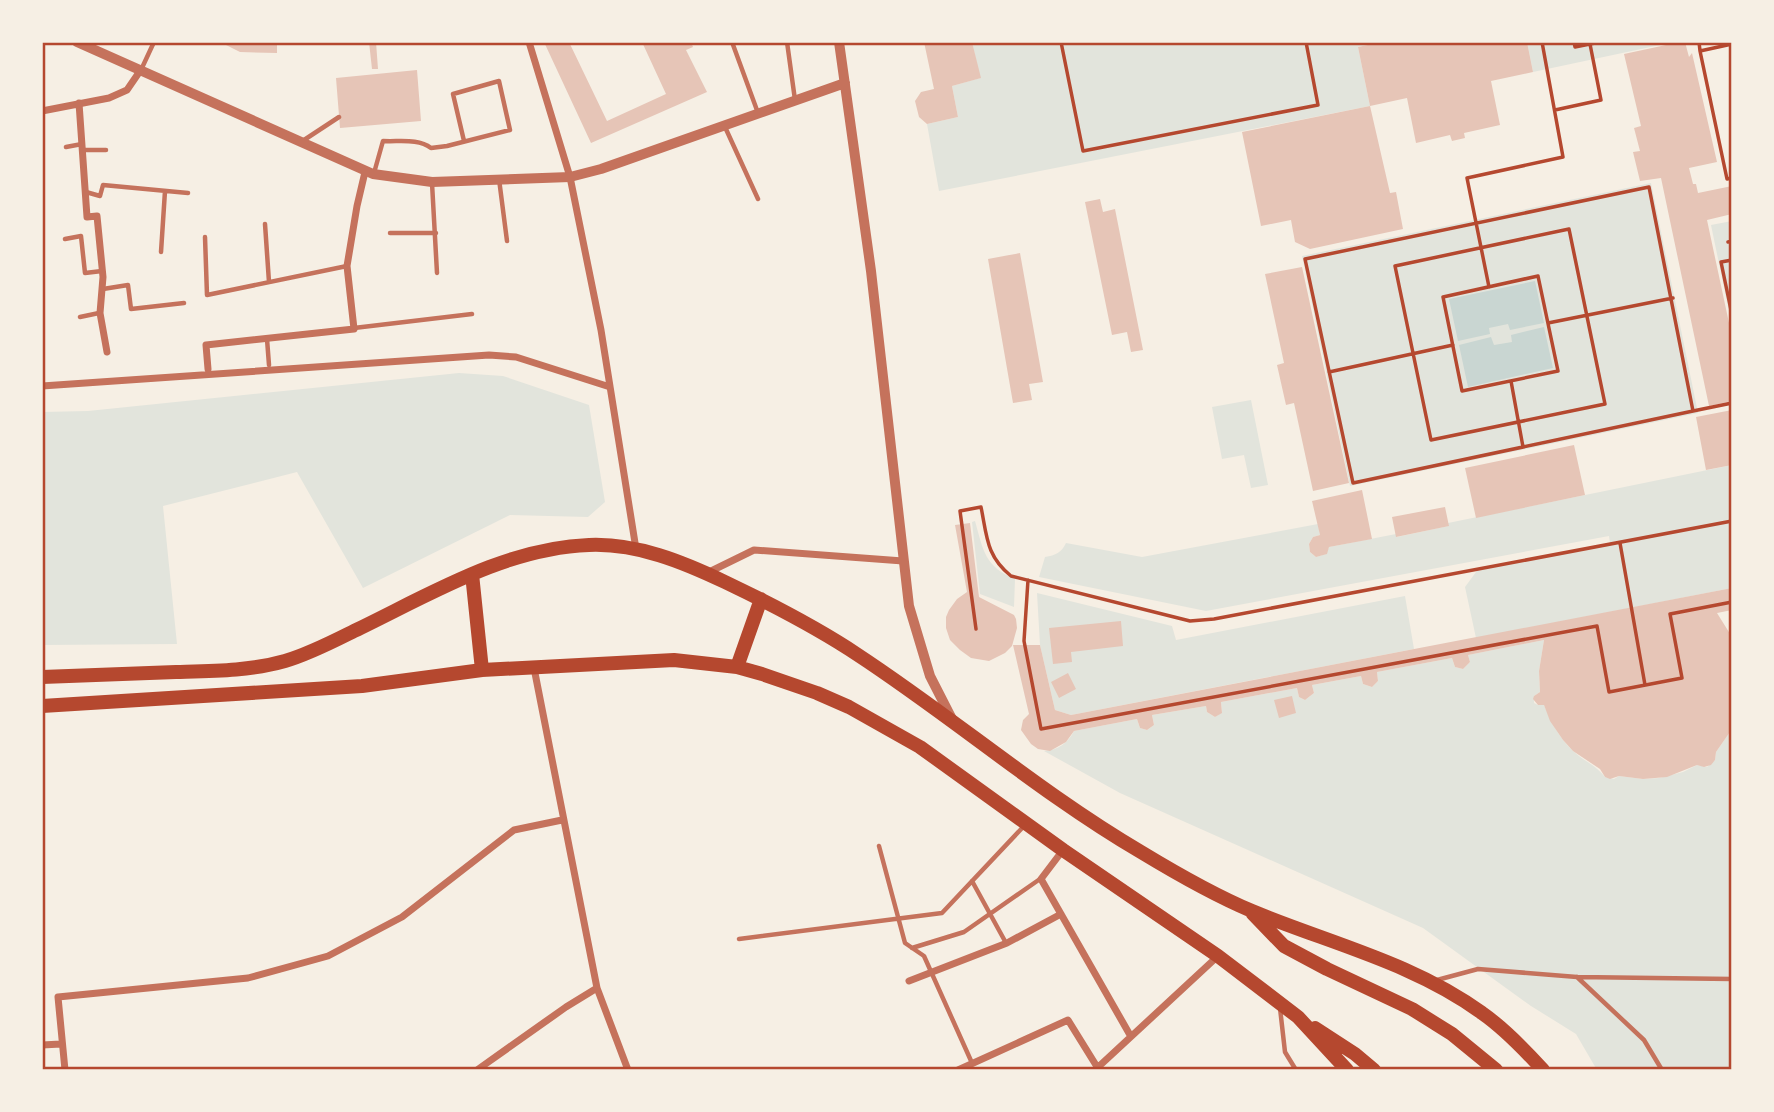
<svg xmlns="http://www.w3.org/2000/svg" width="1774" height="1112" viewBox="0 0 1774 1112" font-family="Literata,serif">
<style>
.green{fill:#e2e4dc}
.water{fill:#c9d6d2}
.building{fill:#e6c5b7}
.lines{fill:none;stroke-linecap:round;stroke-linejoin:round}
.path{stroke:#b5482f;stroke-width:3.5}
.service{stroke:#c5725c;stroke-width:4.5}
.minor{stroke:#c5725c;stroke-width:7}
.tertiary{stroke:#c5725c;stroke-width:10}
.primary{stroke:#b5482f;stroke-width:14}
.neatline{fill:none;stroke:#b5482f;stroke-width:2.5}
</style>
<rect width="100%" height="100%" fill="#f6efe4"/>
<path class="green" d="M972,42H1382L1358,47L1370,106L939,191L927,124L958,117L952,86L980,78Z
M1527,42H1674L1533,72Z
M1651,183L1698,413L1350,486L1302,256Z
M1732,221V326L1711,225Z
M459,373L503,376L589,405L605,502L588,517L510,515L363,588L297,472L163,506L177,644L42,645V412L88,411Z
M1251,400L1268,485L1251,488L1244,455L1222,459L1212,407Z
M1732,465V588L1476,638L1465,587L1479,568L1610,543L1609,536L1206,611L1039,577L1045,557C1056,555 1061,553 1066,543L1142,557L1318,524L1320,535L1313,537L1309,544L1310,552L1316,557L1326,554L1329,547L1396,534L1397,537L1448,526V523Z
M975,521C983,550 985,567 1015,579L1014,607L980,594L972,522Z
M1037,593L1172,626L1176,640L1405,596L1414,649L1071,715L1055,710L1040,645Z
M1544,640L1539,671L1540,692L1534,696V703L1538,705H1544C1552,724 1562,743 1579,756C1591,765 1596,766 1605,777L1614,779L1619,776L1643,779L1659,778L1683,772L1697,765L1707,767L1715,760L1716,752L1732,729V1070H1597L1576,1034L1531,1006L1423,928L1120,793L1044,751C1058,750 1068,743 1074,731L1137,719L1140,728L1147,730L1154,725L1152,715L1206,706L1207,712L1215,717L1222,712L1221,702L1297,688L1299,697L1305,700L1314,693L1312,685L1361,676L1363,684L1372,687L1378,681L1377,672L1452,658L1455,667L1463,669L1470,662L1468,655Z"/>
<path class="water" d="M1535,281L1544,323L1510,330L1508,324L1489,328L1490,334L1458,341L1449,299Z
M1544,327L1553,368L1468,387L1459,345L1491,337L1494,345L1512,342L1511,335Z"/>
<path class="building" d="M220,42H277V53L240,52Z
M369,42H376L378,69H372Z
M544,42H569L607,121L666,94L642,42H691L693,47L686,50L707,92L591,143Z
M924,42H972L981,78L952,86L958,117L927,124L919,117L915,101L921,92L934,89Z
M1382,42H1527L1533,72L1491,81L1500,125L1464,133L1465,138L1452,141L1450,135L1416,143L1407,98L1370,106L1358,47Z
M1680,42H1685L1689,57L1692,53L1717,162L1689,168L1693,184H1696L1698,193L1732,186V214L1707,220L1732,337V401L1709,406L1661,178L1640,181L1633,152L1640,151L1634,128L1641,126L1624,54Z
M417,70L421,121L340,128L336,78Z
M1370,106L1390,193L1396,192L1403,229L1310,249L1295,242L1291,220L1261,226L1242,132Z
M1100,199L1103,212L1115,209L1143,350L1131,352L1127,332L1112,335L1085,202Z
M1020,253L1043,382L1029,384L1032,400L1013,403L988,259Z
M1302,267L1349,483L1313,491L1294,403L1286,405L1277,365L1284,363L1265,274Z
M1732,410V465L1706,470L1696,417Z
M1574,445L1585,495L1476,518L1465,468Z
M1362,490L1372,539L1329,547L1327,554L1316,557L1310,552L1309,544L1313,537L1320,535L1312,501Z
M1445,507L1449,526L1396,537L1392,517Z
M970,523L979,597L1014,615L1016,619L1017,628L1012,646L1005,653L989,661L971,658L960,650L950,640L946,628V617L949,610L957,599L967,592L955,525Z
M1732,588V610L1717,613L1732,637V729L1716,752L1715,760L1711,765L1704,767L1697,765L1667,777L1643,779L1619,776L1610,779L1605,777L1600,769L1573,751L1563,740L1550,721L1544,705H1538L1533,699L1534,696L1540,692L1539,671L1544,640L1468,655L1470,662L1463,669L1455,667L1452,658L1377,672L1378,681L1372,687L1363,684L1361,676L1312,685L1314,693L1305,700L1299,697L1297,688L1221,702L1222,713L1215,717L1207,712L1206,706L1152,715L1154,725L1147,730L1140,728L1137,719L1074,731L1066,742L1050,751L1038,749L1031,744L1021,730L1023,720L1029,714L1013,645H1040L1055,710L1071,715Z
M1121,621L1123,646L1071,652L1072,662L1053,664L1049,628Z
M1068,673L1076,689L1059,698L1051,682Z
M1292,696L1296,713L1279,718L1274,700Z"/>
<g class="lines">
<path class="path" d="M1061,42L1083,151L1318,105L1306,42
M1574,42L1575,47L1600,42
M1699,42L1700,51L1732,44
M1700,51L1727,179L1732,178
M1555,110L1601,100L1590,44
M1569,229L1605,404L1431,440L1395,266Z
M1728,242L1732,241
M1732,260L1721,262L1732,315
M1538,276L1558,371L1462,391L1443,297Z
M1489,287L1467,178L1563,157L1542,42
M1548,323L1673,298
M1329,372L1453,345
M1511,381L1523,447
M1693,411L1649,187L1305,259L1353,483L1693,411L1732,403
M1620,543L1645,685
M1028,580L1024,641L1041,729L1597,626L1609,692L1682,678L1670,614L1732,602
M976,629L960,511L981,507C987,536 986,556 1011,576L1190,621L1214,619L1732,521"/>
<path class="service" d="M732,42L758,113
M787,42L795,100
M141,70L154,42
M725,127L758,199
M301,142L339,117
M66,147L82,144
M83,150H106
M374,173L383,141C399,142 418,138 431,148L447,146L510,130L499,81L453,94L464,141
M499,179L507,241
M432,183L437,273
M86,192L100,196L103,185L188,193
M265,224L269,282
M390,233H436
M205,237L207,295L347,266
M65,239L81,236L85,273L102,271
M161,252L165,191
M103,289L128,285L131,309L184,303
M80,317L99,313
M354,328L472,314
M267,339L269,365
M879,846L905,943L924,956L972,1063
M972,881L1006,943
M739,939L942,913L1024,826
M912,948L964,932L1040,879
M1577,977L1644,1040L1662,1070
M1437,980L1478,969L1577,977L1732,979
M1280,1008L1285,1052L1296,1070"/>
<path class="minor" d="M529,42L570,177L601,330L636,549
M79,103L87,217L97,216L103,277L100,313L107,352
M42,111L109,98L127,90L140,71
M208,369L206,345L354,329L347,266L357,206L365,172
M42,386L489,355L516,357L610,387
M707,573L754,550L903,561
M1063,850L1041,879L1130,1035
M909,981L1007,943L1061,914
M597,988L628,1070
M42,1045L61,1044
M65,1070L58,997L248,978L328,956L402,917L514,830L562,820
M477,1070L566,1007L597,988L534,668
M958,1070L1068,1020L1099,1070
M1095,1070L1218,956"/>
<path class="tertiary" d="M77,42L373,174L432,182L570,177L601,169L845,83
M839,42L871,271L909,606L930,676L953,721"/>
<path class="primary" d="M472,574L482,670
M737,667L761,599
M42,677C87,675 132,674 176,672C213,671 250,671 285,661C309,654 332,642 354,631C429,595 505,548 589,545C637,543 683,562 725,582C771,604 816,627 858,655C954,718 1042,794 1141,852C1174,872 1216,896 1252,911C1329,943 1414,963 1482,1013C1505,1029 1524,1049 1543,1070
M42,706L362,686L482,670L674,660L737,667L762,674L817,693L849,707L920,747L1063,850L1218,956L1298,1017L1347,1070
M1253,914L1284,946L1327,969L1412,1009L1452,1034L1496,1070
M1315,1028L1355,1054L1374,1070"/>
</g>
<rect width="1774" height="1112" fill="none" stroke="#f6efe4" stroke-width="88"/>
<rect x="44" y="44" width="1686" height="1024" class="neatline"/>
</svg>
